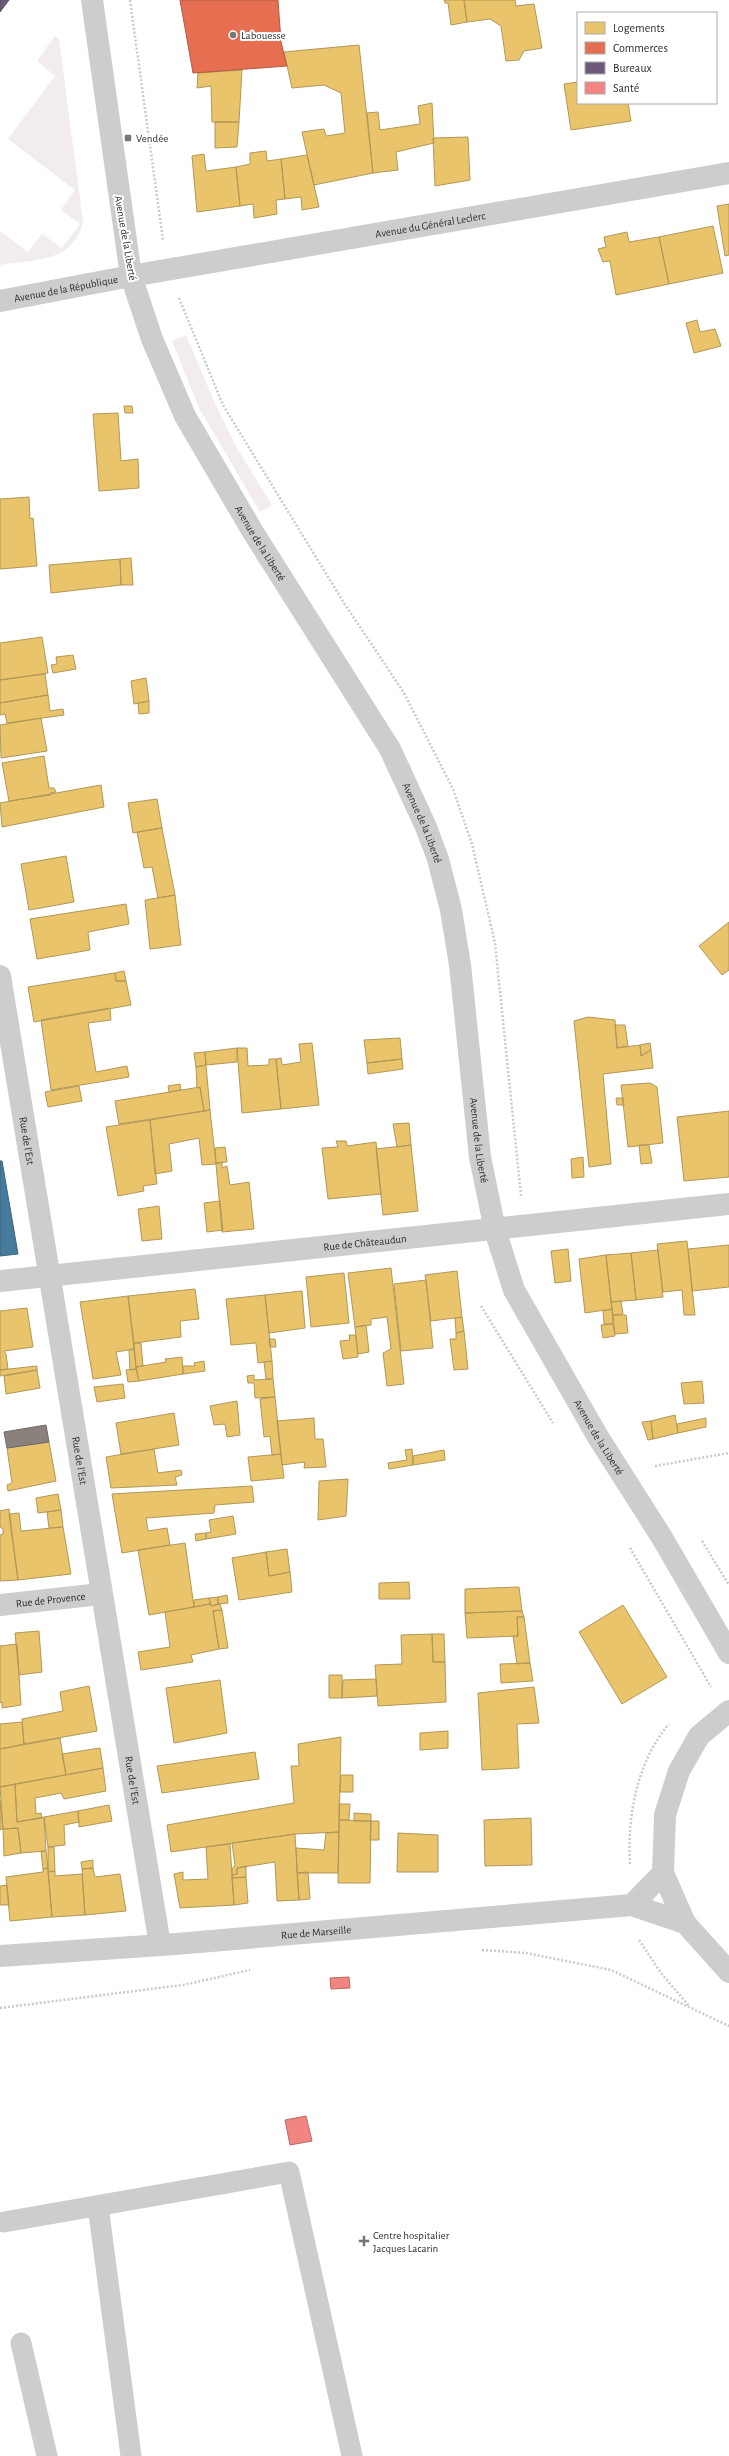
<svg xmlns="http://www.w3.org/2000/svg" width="729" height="2456" viewBox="0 0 729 2456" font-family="'Alegreya Sans',sans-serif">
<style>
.green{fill:#f3ecec}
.homes{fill:#e9c46a;stroke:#b19758}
.shops{fill:#e76f51;stroke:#af5b46}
.offices{fill:#6d597a;stroke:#5a4c63}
.health{fill:#f28482;stroke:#b76a68}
.public{fill:#457b9d;stroke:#3e647b}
.industry{fill:#8a817c;stroke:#6e6864}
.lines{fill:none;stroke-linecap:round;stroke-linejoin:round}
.path{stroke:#cacaca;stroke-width:2.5;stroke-dasharray:2 2;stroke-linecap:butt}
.service{stroke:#cdcdcd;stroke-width:21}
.minor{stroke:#cdcdcd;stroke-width:22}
.tertiary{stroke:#cdcdcd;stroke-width:22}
.poi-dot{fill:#767676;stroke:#fff;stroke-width:1.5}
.labels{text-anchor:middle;stroke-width:4;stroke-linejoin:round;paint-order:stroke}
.poi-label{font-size:11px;fill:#2d2d2d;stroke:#fff;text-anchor:start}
.street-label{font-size:11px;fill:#2d2d2d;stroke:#fff}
</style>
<rect width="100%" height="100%" fill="#fff"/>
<path class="green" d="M55,36L59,39L83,222C73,263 35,259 0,265V231L28,252L42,234L62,248L80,224L61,210L75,190L8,139L55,76L37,61Z
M186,335L214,401L235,445L272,505L260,512L199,408L172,341Z"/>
<path class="homes" d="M444,0H464L467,22L451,25L448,3H445Z
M464,0H515L516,6L534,4L542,48L524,51L519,60L506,61L501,26L490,19L467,22Z
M359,45L373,173L314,185L302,132L324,129L326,136L345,133L341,93L324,85L292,88L284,52Z
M242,70L239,122H212L211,86L197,88L198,73Z
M578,82V103H628L631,121L571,130L564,84Z
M432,103L434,143L396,152L398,170L373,173L367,113L378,112L380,130L420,124L418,106Z
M215,122H239L237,147L215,148Z
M468,137L470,180L435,186L433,138Z
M266,151L267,161L281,159L285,199L276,200L277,214L254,218L253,204L240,206L236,167L250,164V153Z
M204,154L206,171L236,167L240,206L197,212L192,156Z
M307,155L319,207L302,210L301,197L285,199L281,159Z
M729,204V255L725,256L717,206Z
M713,226L723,273L669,284L659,237Z
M627,232L629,242L659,237L669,284L616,295L610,261L603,262L598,249L606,247L604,237Z
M697,320L700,332L715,329L721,346L694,353L686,323Z
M124,406H132L133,413H125Z
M118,413L121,461L138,459L139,488L99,491L93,414Z
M29,497L30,519L33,518L37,566L0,569V499Z
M131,558L133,585H121L120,559Z
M120,559L121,585L51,593L49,565Z
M42,637L48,673L0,680V643Z
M73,655L76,669L53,673L51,665L57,664L56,657Z
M45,674L48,695L0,703V680Z
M146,678L149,701L134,704L131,681Z
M48,695L50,711L63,709L64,715L7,723L5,714L0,715V703Z
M149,701V713L139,714L138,703Z
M41,718L47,751L1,758L0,725Z
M44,756L49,788H54L56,792L50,793L51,795L9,801L2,763Z
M101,785L104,807L2,827L0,803Z
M157,799L162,828L133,833L128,803Z
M162,828L175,895L158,898L152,867L144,868L137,832Z
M66,856L74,902L29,910L21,864Z
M175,895L181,945L150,949L145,900Z
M126,904L129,924L88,932L90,950L37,959L30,919Z
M729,922V970L722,975L699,946Z
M124,971L126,981H116L115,973Z
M115,973L116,981H126L131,1005L34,1022L28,987Z
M110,1008L111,1020L88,1023L96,1072L127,1066L129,1077L51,1090L41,1020Z
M588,1017L615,1020L617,1048L640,1045L641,1056L651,1050L653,1068L603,1074L611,1164L589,1167L574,1021Z
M615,1025H625L628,1046L617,1048Z
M400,1038L402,1059L367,1063L364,1040Z
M312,1043L319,1105L281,1109L276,1059L281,1058L282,1065L301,1062L299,1044Z
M650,1043L651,1050L641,1056L640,1045Z
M237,1048V1062L206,1065L205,1052Z
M237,1048H247L248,1066L269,1065V1059H276L281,1109L242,1113Z
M205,1052L206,1065L196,1067L194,1053Z
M402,1059L403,1069L368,1074L367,1063Z
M206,1065L210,1110L204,1111L200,1087L197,1088L196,1067Z
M650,1083L657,1087L663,1143L628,1147L621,1085Z
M180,1084L181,1090L169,1092L168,1086Z
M79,1086L82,1101L48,1107L45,1092Z
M200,1087L204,1111L119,1124L115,1101Z
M616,1098H623L624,1105H617Z
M210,1110L216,1164L202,1165L199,1138L169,1144L172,1171L155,1174L150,1120Z
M729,1111V1177L684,1181L677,1117Z
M150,1120L157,1184L143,1186L144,1191L118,1196L106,1127Z
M409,1123L411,1145L397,1147L393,1124Z
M336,1141H346L347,1146L376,1142L381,1194L328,1199L322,1148L338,1147Z
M411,1145L418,1211L383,1215L376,1149Z
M639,1145H649L652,1163L641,1164Z
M225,1147L227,1162L216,1163L215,1148Z
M583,1157L584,1177L572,1178L571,1159Z
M222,1162V1168L227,1166L230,1185L249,1182L254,1229L222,1232L216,1164Z
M220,1201L223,1230L207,1232L204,1203Z
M159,1206L162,1239L142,1241L138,1209Z
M687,1241L695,1315H684L682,1290L663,1292L657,1244Z
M729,1245V1287L692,1291L688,1249Z
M568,1249L571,1281L555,1283L551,1251Z
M658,1250L663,1297L636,1300L631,1253Z
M631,1253L636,1300L611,1302L606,1255Z
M606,1255L612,1309L585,1313L579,1259Z
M391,1268L404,1384L387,1386L383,1353L391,1349L387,1317L371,1319V1325L355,1327L348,1273Z
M457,1271L462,1317L431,1321L425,1275Z
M344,1273L349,1323L311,1327L306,1277Z
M426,1280L433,1348L401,1351L394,1284Z
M195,1289L199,1319L180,1321L181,1337L134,1343L128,1296Z
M302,1291L305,1328L269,1333L265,1295Z
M265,1295L272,1361L258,1363L256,1343L231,1345L226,1299Z
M128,1296L134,1349L116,1352L121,1375L93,1379L80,1302Z
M621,1301L623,1314L613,1315L611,1302Z
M27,1308L33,1347L4,1351L6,1354L8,1369L0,1370V1311Z
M612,1309L613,1324H604L603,1311Z
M613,1315H626L628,1333L615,1334Z
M462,1317L464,1331L456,1333L455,1318Z
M613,1324L615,1336L603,1338L601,1325Z
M366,1325L369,1352L358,1354L355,1327Z
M464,1331L468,1369L454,1370L450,1339H456V1333Z
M349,1335H355L356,1338L358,1357L343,1359L340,1341L350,1340Z
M269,1339H275L276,1347H270Z
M134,1343H141L143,1366L136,1367Z
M134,1349L136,1369L130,1370L129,1350Z
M182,1357L183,1374L139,1381L136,1367L166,1362L165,1359Z
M204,1361L205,1371L183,1374V1366H195L194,1363Z
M272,1361L273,1379H266L264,1362Z
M37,1366V1370L0,1376V1370Z
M136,1369L139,1381L128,1382L126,1370Z
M37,1370L40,1388L6,1394L4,1376Z
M254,1375V1380L273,1379L275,1397L255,1398L254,1383H248L247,1376Z
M702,1381L704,1403L684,1404L681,1383Z
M123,1384L125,1398L97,1402L94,1387Z
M275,1397L281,1454L272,1455L270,1436L264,1437L260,1399Z
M237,1401L240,1435L227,1437L225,1424L214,1425L210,1406Z
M174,1413L179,1445L121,1454L116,1423Z
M675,1415L678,1433L653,1439L651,1421Z
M314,1418L315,1439H323L326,1467L304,1468L305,1462L282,1465L277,1421Z
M706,1418V1427L678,1433L677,1424Z
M651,1421L653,1439L648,1440L642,1422Z
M49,1442L56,1481L8,1491L7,1485L12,1483L7,1448Z
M154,1449L158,1473L181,1470L182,1475L175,1477L177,1485L111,1488L106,1457Z
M412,1449L413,1465L389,1469L388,1463L407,1460L405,1450Z
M444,1450L445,1460L413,1465V1456Z
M281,1454L284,1478L251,1481L248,1457Z
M348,1479L346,1516L318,1520L319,1481Z
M252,1486L254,1502L215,1505L214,1513L146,1518L148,1531L167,1528L170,1545L122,1553L112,1494Z
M58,1494L61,1510L38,1513L36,1498Z
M9,1509L18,1580L0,1581V1535L3,1534V1529L0,1527V1511Z
M61,1510L63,1527L49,1528L47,1512Z
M19,1513L21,1531L63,1527L71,1574L18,1580L9,1514Z
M233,1516L236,1534L206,1539V1533L211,1532L209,1520Z
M206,1533V1539L196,1541L195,1534Z
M185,1543L194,1607L149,1615L138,1550Z
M287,1549L290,1572L269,1576L266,1552Z
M266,1552L269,1576L290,1572L292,1592L239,1600L232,1558Z
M409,1582L410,1599H379V1583Z
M519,1587L522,1611L465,1613V1589Z
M227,1595L228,1603L218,1604V1597Z
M218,1597V1604L211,1606L209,1598Z
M209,1598L210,1604L194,1607V1600Z
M210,1604L211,1606L220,1604L222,1610L213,1611L219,1649L191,1655L193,1662L141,1670L138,1652L170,1647L165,1612Z
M623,1605L667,1677L622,1704L579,1632Z
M222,1610L228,1648L219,1649L213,1611Z
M522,1611L524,1617H517L518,1636L467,1638L465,1613Z
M517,1617H524L530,1663L517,1664L513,1636H518Z
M39,1631L42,1672L19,1675L15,1633Z
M432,1634L433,1662H445L446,1702L378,1706L375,1665L402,1664L401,1635Z
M432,1634H444L445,1662H433Z
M17,1644L21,1705L2,1708V1702L0,1703V1646Z
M530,1663L533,1681L501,1683L500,1664Z
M329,1675H342V1698H329Z
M376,1679L377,1696L342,1698L343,1680Z
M220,1680L227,1733L174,1743L166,1688Z
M89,1686L97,1731L24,1744L22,1719L63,1711L60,1692Z
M534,1687L539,1723L517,1724L519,1768L482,1770L478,1693Z
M22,1722L24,1744L0,1749V1724Z
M448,1731V1748L420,1750V1733Z
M341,1737L339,1832L295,1834L171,1852L167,1825L294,1803L291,1766H299L298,1744Z
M60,1738L66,1775L0,1787V1749Z
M100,1748L103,1768L66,1775L62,1754Z
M255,1752L259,1779L162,1793L157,1766Z
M103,1768L106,1791L64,1799L61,1793L35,1798L36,1814L41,1813L42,1818L17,1822L15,1784Z
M341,1775H353V1792H340Z
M15,1784L17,1822L44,1817L46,1851L21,1853L18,1828L3,1829L0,1787Z
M0,1800L3,1829L0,1830Z
M339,1804H350L349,1820H339Z
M109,1805L112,1821L79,1827L78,1811Z
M78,1811L79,1822L64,1825L65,1845L48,1847L44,1817Z
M354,1813L371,1814V1821H354Z
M531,1818L532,1865L485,1866L484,1820Z
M339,1820L371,1821L370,1883H338Z
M371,1821H379V1840H370Z
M18,1828L21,1853L4,1856L3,1829Z
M339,1832L338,1873H297L296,1848L324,1850L326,1833Z
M398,1833L438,1835V1872H397Z
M295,1834L299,1900L277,1901L275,1862L237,1868V1874L232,1875V1869L235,1865L232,1843Z
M230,1844L234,1905L180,1908L174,1874L183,1872V1880L208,1879L206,1847Z
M48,1847H54L55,1871L48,1872Z
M41,1851H46L48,1868L43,1869Z
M93,1860V1868L82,1869L81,1862Z
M246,1866V1877L232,1878V1875L237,1874V1868Z
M48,1868L52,1917L10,1921L6,1877L43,1872V1869Z
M93,1868L95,1877L120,1874L126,1911L85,1915L82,1869Z
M55,1871V1876L82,1874L85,1915L52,1917L48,1872Z
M308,1872L310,1899L299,1900L297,1873Z
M246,1877L248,1903L234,1905L232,1878Z
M7,1885L9,1905H0V1886Z"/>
<path class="shops" d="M180,0H278L281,42L287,66L193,73Z"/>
<path class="offices" d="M0,0H9L0,12Z"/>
<path class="health" d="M349,1977L350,1988L331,1989L330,1978Z
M306,2116L312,2141L290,2145L285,2120Z"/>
<path class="public" d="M0,1161H2L18,1254L0,1256Z"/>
<path class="industry" d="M46,1425L49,1442L7,1448L4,1432Z"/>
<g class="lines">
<path class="path" d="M130,0L163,240
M179,298L223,405L344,603L404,693L453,789L472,844L495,943L521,1196
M481,1306L553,1423
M655,1466L729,1453
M702,1541L729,1585
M630,1548L711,1687
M630,1864C627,1817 637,1761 669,1724
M639,1940L661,1973L689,2006
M482,1950L526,1953L611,1970L729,2026
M0,2008L183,1985L250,1970"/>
<path class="service" d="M98,2206L131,2456
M4,2222L289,2172L352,2456
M21,2343L47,2456"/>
<g class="minor">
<path id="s1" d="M131,276L152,339L185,416L253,532L390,749L426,827L438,859L451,910L460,965L480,1157L495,1230L514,1290L598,1437L661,1536L729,1653"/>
<path id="s2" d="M0,976L160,1945"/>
<path id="s3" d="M0,1281L729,1204"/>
<path id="s4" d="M0,1605L101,1594"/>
<path d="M729,1711L699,1736L679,1771L665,1815L663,1873L685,1923L729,1972"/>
<path d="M632,1905L663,1873"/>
<path id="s5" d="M0,1956L176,1944L632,1905L685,1923"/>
</g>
<g class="tertiary">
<path d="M92,0L131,276"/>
<path id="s6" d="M0,301L131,276L729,173"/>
</g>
</g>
<g class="poi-dot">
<circle cx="233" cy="35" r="4"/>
<rect x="124" y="134" width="8" height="8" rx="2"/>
<path d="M362 2235h4v4h4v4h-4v4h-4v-4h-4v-4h4z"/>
</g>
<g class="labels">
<g class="poi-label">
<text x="241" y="39">Labouesse</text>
<text x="136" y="142">Vendée</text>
<text x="373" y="2239">Centre hospitalier<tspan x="373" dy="13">Jacques Lacarin</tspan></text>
</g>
<g class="street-label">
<text dy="4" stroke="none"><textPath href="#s6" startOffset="437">Avenue du Général Leclerc</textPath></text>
<text transform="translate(126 238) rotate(80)" y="4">Avenue de la Liberté</text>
<text dy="4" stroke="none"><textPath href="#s6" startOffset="67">Avenue de la République</textPath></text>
<text dy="4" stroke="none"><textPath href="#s1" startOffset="298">Avenue de la Liberté</textPath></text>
<text dy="4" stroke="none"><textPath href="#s1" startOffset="622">Avenue de la Liberté</textPath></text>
<text dy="4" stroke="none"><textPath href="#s1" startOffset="946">Avenue de la Liberté</textPath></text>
<text dy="4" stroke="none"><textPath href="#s2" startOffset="167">Rue de l'Est</textPath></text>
<text dy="4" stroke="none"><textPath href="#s3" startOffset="367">Rue de Châteaudun</textPath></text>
<text dy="4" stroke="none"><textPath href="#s1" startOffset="1270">Avenue de la Liberté</textPath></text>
<text dy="4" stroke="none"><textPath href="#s2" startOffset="491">Rue de l'Est</textPath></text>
<text dy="4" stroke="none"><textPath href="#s4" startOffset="51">Rue de Provence</textPath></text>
<text dy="4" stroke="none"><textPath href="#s2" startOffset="815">Rue de l'Est</textPath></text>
<text dy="4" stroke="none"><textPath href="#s5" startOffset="317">Rue de Marseille</textPath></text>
</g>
</g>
<rect x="577" y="12" width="140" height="92" fill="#ffffff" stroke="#ababab"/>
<rect x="585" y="22" width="20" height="12" fill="#e9c46a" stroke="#ababab"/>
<text x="613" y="32" font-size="12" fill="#2d2d2d">Logements</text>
<rect x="585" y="42" width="20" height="12" fill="#e76f51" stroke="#ababab"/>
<text x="613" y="52" font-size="12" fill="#2d2d2d">Commerces</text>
<rect x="585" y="62" width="20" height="12" fill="#6d597a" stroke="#ababab"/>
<text x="613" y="72" font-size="12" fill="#2d2d2d">Bureaux</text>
<rect x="585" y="82" width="20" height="12" fill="#f28482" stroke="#ababab"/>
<text x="613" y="92" font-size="12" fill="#2d2d2d">Santé</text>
</svg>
